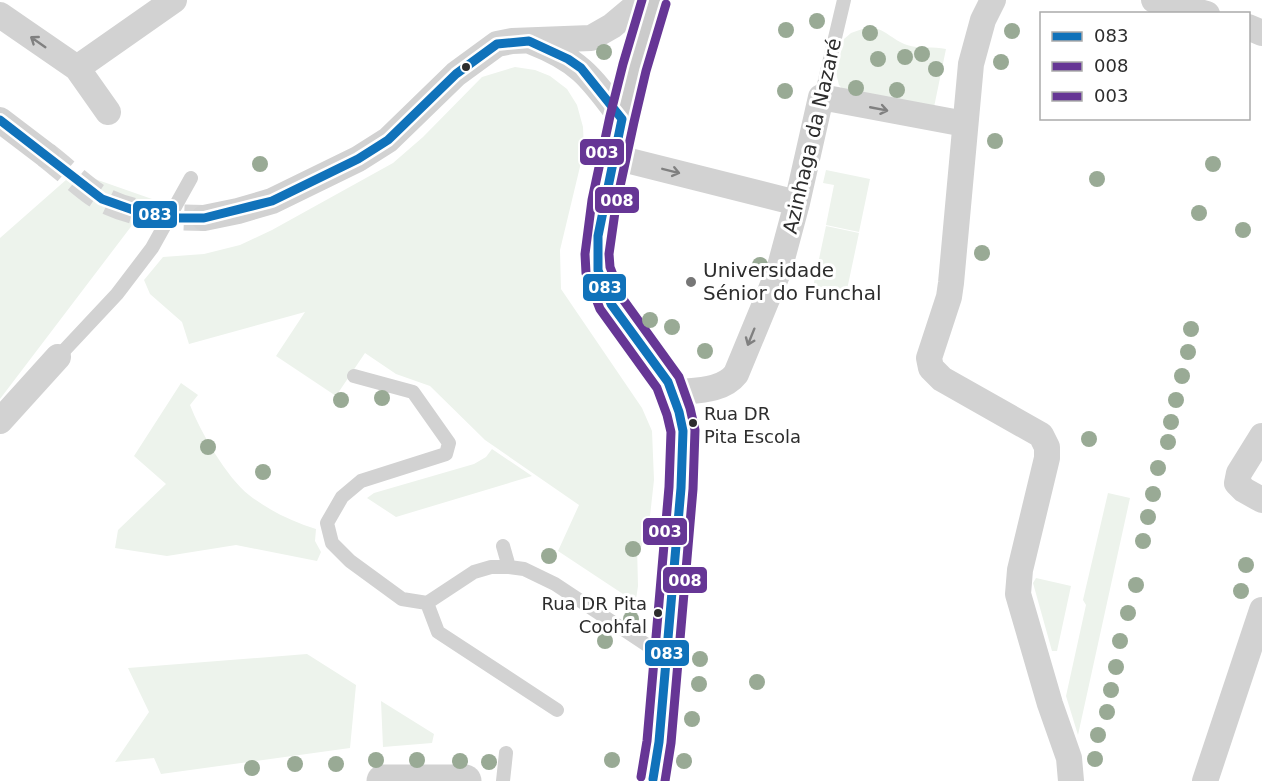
<svg xmlns="http://www.w3.org/2000/svg" width="1262" height="781" viewBox="0 0 1262 781" font-family="'DejaVu Sans',sans-serif">
<style>
.green{fill:#edf3ec}
.lines{fill:none;stroke-linecap:round;stroke-linejoin:round}
.minor-tunnel{stroke:#d5d5d5;stroke-width:26;stroke-dasharray:26 13;stroke-linecap:butt}
.service{stroke:#d2d2d2;stroke-width:14}
.minor{stroke:#d2d2d2;stroke-width:26}
.tertiary{stroke:#d2d2d2;stroke-width:33}
.secondary{stroke:#cbcbcb;stroke-width:33}
.bus-1-casing{stroke:#fff;stroke-width:14}
.bus-2-casing{stroke:#fff;stroke-width:14}
.bus-3-casing{stroke:#fff;stroke-width:14}
.bus-1{stroke:#1072ba;stroke-width:9}
.bus-2{stroke:#663695;stroke-width:9}
.bus-3{stroke:#663695;stroke-width:9}
.tree{fill:#99aa95}
.oneway{stroke:#808080}
.bus-dot{fill:#2d2d2d;stroke:#fff;stroke-width:2}
.poi-dot{fill:#767676;stroke:#fff;stroke-width:2}
.labels{text-anchor:middle;stroke-width:6;stroke-linejoin:round;paint-order:stroke}
.bus-label{font-size:18px;fill:#2d2d2d;stroke:#fff;text-anchor:start}
.street-label{font-size:20px;fill:#2d2d2d;stroke:#fff}
.poi-label{font-size:20px;fill:#2d2d2d;stroke:#fff;text-anchor:start}
.line-badge{stroke:#fff;stroke-width:2}
.badge-label{font-size:16px;text-anchor:middle;font-weight:bold;fill:#fff}
</style>
<rect width="100%" height="100%" fill="#fff"/>
<path class="green" d="M868,27C885,28 892,40 907,45C919,49 934,46 946,49L933,112L846,93L839,85L836,73L844,39L851,33Z
M515,67L535,70L550,76L567,89L577,105L583,127L584,150L560,250L561,289L642,408L652,431L654,480L650,516L641,548L637,546L638,586L634,613L625,608L623,594L558,551L579,505L485,440L430,386L396,374L365,353L336,396L276,356L305,312L189,344L182,322L150,294L144,280L163,257L204,254L240,245L272,230L393,163L423,137L482,77Z
M826,170L870,179L859,232L826,225L834,185L823,183Z
M75,172L152,199L0,399V238Z
M826,226L859,233L845,299L812,292Z
M181,383L198,395L190,405C200,431 227,478 249,495C268,510 293,522 316,529L315,541L321,552L317,561L236,545L167,556L115,548L118,530L166,484L134,456Z
M492,449L532,476L396,517L367,498L374,493L474,464L486,457Z
M1108,493L1130,498L1078,735L1066,696L1086,605L1083,600Z
M1036,578L1071,586L1057,651H1052L1033,583Z
M307,654L356,685L350,748L161,774L154,758L115,762L149,712L128,668Z
M381,701L434,734L432,743L383,747Z"/>
<g class="lines">
<path class="minor-tunnel" d="M46,155C62,167 86,190 102,199C132,215 170,218 204,218"/>
<path class="service" d="M821,97L844,0
M58,357L117,294L152,248L191,178
M354,376L413,392L449,443L446,454L361,481L342,497L327,523L332,543L350,561L402,599L427,603L474,572L491,567H509L524,569L555,584L665,657
M503,546L509,567
M427,603L438,632L557,710
M503,781L506,753"/>
<path class="minor" d="M993,0L983,20L971,64L951,283L949,297L929,358L931,368L942,379L1041,435L1047,447V458L1020,570L1018,594L1050,704L1069,758L1071,781
M1154,0L1207,14
M0,15L77,68L108,112
M1248,27L1262,33
M532,42C581,61 592,79 622,119
M77,68L174,0
M0,120L46,155
M614,157L797,203
M204,218L238,211L272,201L358,159L388,140L456,74L497,44L512,41L591,38L612,26L643,0
M673,393C694,390 722,392 736,374L779,270L797,203L821,97L965,124
M0,421L58,357
M1262,436L1239,473L1237,483L1244,490L1262,500
M1205,781L1262,610"/>
<path class="tertiary" d="M383,781H465"/>
<path class="secondary" d="M653,779L659,742L681,488L683,431L679,412L668,382L611,304L598,270L597,254L604,203L622,119L634,68L655,0"/>
<defs>
<path id="bus-1" d="M622,119L598,236V270L611,304L668,382L679,412L683,431L681,488L659,742L653,779
M0,120L102,199L139,212L176,218H204L272,201L358,159L388,140L456,74L497,44L529,41L568,59L581,68L622,119"/>
<path id="bus-2" d="M665,781L671,743L693,489L695,430L690,408L679,377L622,298L610,267L609,254L616,205L634,122L646,71L666,4"/>
<path id="bus-3" d="M641,777L647,741L669,487L671,432L667,415L657,388L600,309L586,273L585,254L592,200L610,116L623,64L642,0"/>
</defs>
<use href="#bus-1" class="bus-1-casing"/>
<use href="#bus-2" class="bus-2-casing"/>
<use href="#bus-3" class="bus-3-casing"/>
<use href="#bus-1" class="bus-1"/>
<use href="#bus-2" class="bus-2"/>
<use href="#bus-3" class="bus-3"/>
</g>
<g class="tree">
<circle cx="817" cy="21" r="8"/>
<circle cx="786" cy="30" r="8"/>
<circle cx="1012" cy="31" r="8"/>
<circle cx="870" cy="33" r="8"/>
<circle cx="604" cy="52" r="8"/>
<circle cx="922" cy="54" r="8"/>
<circle cx="905" cy="57" r="8"/>
<circle cx="878" cy="59" r="8"/>
<circle cx="1001" cy="62" r="8"/>
<circle cx="936" cy="69" r="8"/>
<circle cx="856" cy="88" r="8"/>
<circle cx="897" cy="90" r="8"/>
<circle cx="785" cy="91" r="8"/>
<circle cx="995" cy="141" r="8"/>
<circle cx="260" cy="164" r="8"/>
<circle cx="1213" cy="164" r="8"/>
<circle cx="1097" cy="179" r="8"/>
<circle cx="1199" cy="213" r="8"/>
<circle cx="1243" cy="230" r="8"/>
<circle cx="982" cy="253" r="8"/>
<circle cx="760" cy="265" r="8"/>
<circle cx="650" cy="320" r="8"/>
<circle cx="672" cy="327" r="8"/>
<circle cx="1191" cy="329" r="8"/>
<circle cx="705" cy="351" r="8"/>
<circle cx="1188" cy="352" r="8"/>
<circle cx="1182" cy="376" r="8"/>
<circle cx="382" cy="398" r="8"/>
<circle cx="341" cy="400" r="8"/>
<circle cx="1176" cy="400" r="8"/>
<circle cx="1171" cy="422" r="8"/>
<circle cx="1089" cy="439" r="8"/>
<circle cx="1168" cy="442" r="8"/>
<circle cx="208" cy="447" r="8"/>
<circle cx="1158" cy="468" r="8"/>
<circle cx="263" cy="472" r="8"/>
<circle cx="1153" cy="494" r="8"/>
<circle cx="1148" cy="517" r="8"/>
<circle cx="1143" cy="541" r="8"/>
<circle cx="633" cy="549" r="8"/>
<circle cx="549" cy="556" r="8"/>
<circle cx="1246" cy="565" r="8"/>
<circle cx="1136" cy="585" r="8"/>
<circle cx="1241" cy="591" r="8"/>
<circle cx="1128" cy="613" r="8"/>
<circle cx="631" cy="619" r="8"/>
<circle cx="605" cy="641" r="8"/>
<circle cx="1120" cy="641" r="8"/>
<circle cx="700" cy="659" r="8"/>
<circle cx="1116" cy="667" r="8"/>
<circle cx="757" cy="682" r="8"/>
<circle cx="699" cy="684" r="8"/>
<circle cx="1111" cy="690" r="8"/>
<circle cx="1107" cy="712" r="8"/>
<circle cx="692" cy="719" r="8"/>
<circle cx="1098" cy="735" r="8"/>
<circle cx="1095" cy="759" r="8"/>
<circle cx="376" cy="760" r="8"/>
<circle cx="417" cy="760" r="8"/>
<circle cx="612" cy="760" r="8"/>
<circle cx="460" cy="761" r="8"/>
<circle cx="684" cy="761" r="8"/>
<circle cx="489" cy="762" r="8"/>
<circle cx="295" cy="764" r="8"/>
<circle cx="336" cy="764" r="8"/>
<circle cx="252" cy="768" r="8"/>
</g>
<defs><path id="oneway-shaft" d="M-6 0H5M1.5-3L5.5 0L1.5 3" fill="none" stroke-width="1.6" stroke-linecap="round" stroke-linejoin="round" transform="scale(1.5)"/></defs>
<g class="oneway">
<use href="#oneway-shaft" transform="translate(38 42) rotate(-145)"/>
<use href="#oneway-shaft" transform="translate(879 109) rotate(11)"/>
<use href="#oneway-shaft" transform="translate(671 171) rotate(14)"/>
<use href="#oneway-shaft" transform="translate(751 337) rotate(112)"/>
</g>
<g class="bus-dot">
<circle cx="466" cy="67" r="5"/>
<circle cx="693" cy="423" r="5"/>
<circle cx="658" cy="613" r="5"/>
</g>
<circle class="poi-dot" cx="691" cy="282" r="6"/>
<g class="labels">
<g class="bus-label">
<text x="704" y="420">Rua DR<tspan x="704" dy="23">Pita Escola</tspan></text>
<text x="647" y="610" text-anchor="end">Rua DR Pita<tspan x="647" dy="23">Coohfal</tspan></text>
</g>
<g class="street-label">
<text transform="translate(812 136) rotate(-77)" y="7">Azinhaga da Nazaré</text>
</g>
<g class="poi-label">
<text x="703" y="277">Universidade<tspan x="703" dy="23">Sénior do Funchal</tspan></text>
</g>
</g>
<g class="line-badge">
<rect x="579" y="138" width="46" height="28" rx="6" fill="#663695"/>
<rect x="594" y="186" width="46" height="28" rx="6" fill="#663695"/>
<rect x="132" y="200" width="46" height="29" rx="6" fill="#1072ba"/>
<rect x="582" y="273" width="45" height="29" rx="6" fill="#1072ba"/>
<rect x="642" y="517" width="46" height="29" rx="6" fill="#663695"/>
<rect x="662" y="566" width="46" height="28" rx="6" fill="#663695"/>
<rect x="644" y="639" width="46" height="28" rx="6" fill="#1072ba"/>
</g>
<g class="badge-label">
<text x="602" y="158">003</text>
<text x="617" y="206">008</text>
<text x="155" y="220">083</text>
<text x="605" y="293">083</text>
<text x="665" y="537">003</text>
<text x="685" y="586">008</text>
<text x="667" y="659">083</text>
</g>
<rect x="1040" y="12" width="210" height="108" fill="#ffffff" stroke="#ababab" stroke-width="1.5"/>
<rect x="1052" y="32" width="30" height="9" fill="#1072ba" stroke="#ababab" stroke-width="1.5"/>
<text x="1094" y="42" font-size="18" fill="#2d2d2d">083</text>
<rect x="1052" y="62" width="30" height="9" fill="#663695" stroke="#ababab" stroke-width="1.5"/>
<text x="1094" y="72" font-size="18" fill="#2d2d2d">008</text>
<rect x="1052" y="92" width="30" height="9" fill="#663695" stroke="#ababab" stroke-width="1.5"/>
<text x="1094" y="102" font-size="18" fill="#2d2d2d">003</text>
</svg>
